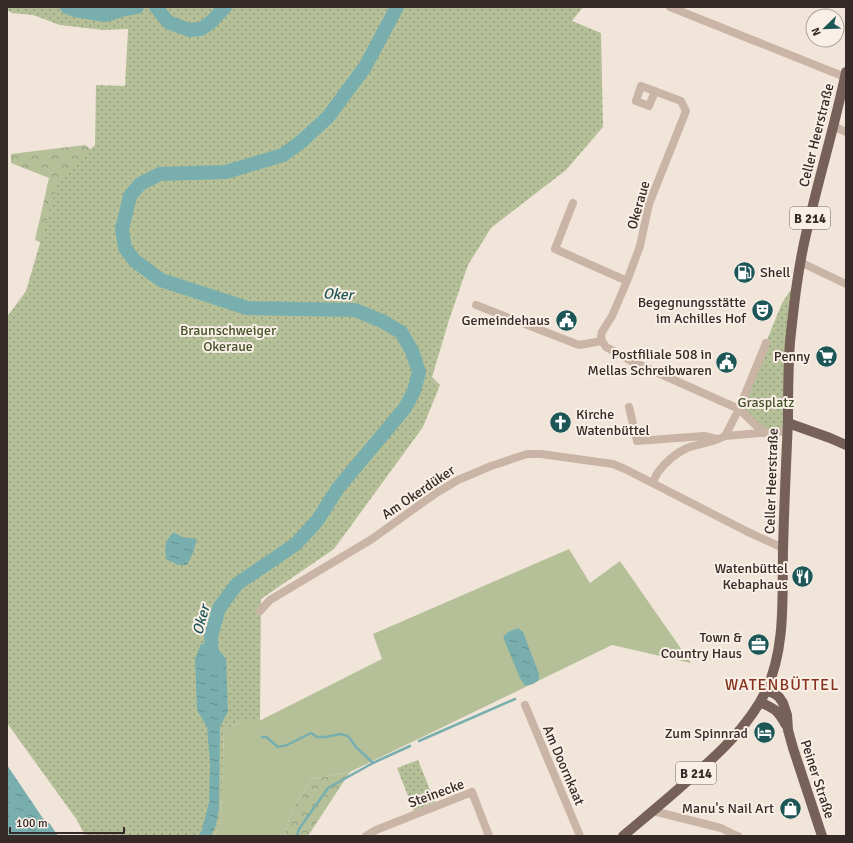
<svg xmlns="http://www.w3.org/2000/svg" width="853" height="843" viewBox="0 0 853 843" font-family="Signika,sans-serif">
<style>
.grass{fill:#b5c099}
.forest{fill:url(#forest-crowns)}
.park{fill:url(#park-dots)}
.water{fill:url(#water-ripples)}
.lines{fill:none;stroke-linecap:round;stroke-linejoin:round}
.stream{stroke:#78afae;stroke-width:2.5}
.river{stroke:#78afae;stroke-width:14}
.minor{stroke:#c9b4a5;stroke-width:8}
.major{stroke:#776057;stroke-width:10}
.labels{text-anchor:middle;stroke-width:4;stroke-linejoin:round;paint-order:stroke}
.shield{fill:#f9efe6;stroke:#706560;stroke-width:1}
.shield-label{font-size:13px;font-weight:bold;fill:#352a27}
.street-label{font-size:14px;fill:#352a27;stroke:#f9efe6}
.poi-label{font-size:14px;fill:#352a27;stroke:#f9efe6;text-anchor:end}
.park-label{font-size:14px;fill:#47542a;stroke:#f9efe6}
.water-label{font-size:15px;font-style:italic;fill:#1c5657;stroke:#f9efe6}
.quarter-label{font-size:16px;letter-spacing:1px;fill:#85321f;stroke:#f9efe6}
</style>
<defs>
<pattern id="forest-crowns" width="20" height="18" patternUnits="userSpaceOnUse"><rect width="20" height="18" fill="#b5c099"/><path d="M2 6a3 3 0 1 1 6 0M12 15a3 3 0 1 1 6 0" fill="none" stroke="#949c7d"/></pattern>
<pattern id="park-dots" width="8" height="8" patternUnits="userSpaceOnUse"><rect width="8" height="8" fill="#b5c099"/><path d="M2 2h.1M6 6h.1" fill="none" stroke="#949c7d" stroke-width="1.8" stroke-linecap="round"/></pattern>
<pattern id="water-ripples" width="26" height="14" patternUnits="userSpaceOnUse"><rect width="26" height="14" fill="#78afae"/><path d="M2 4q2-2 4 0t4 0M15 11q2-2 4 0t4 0" fill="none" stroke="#638f8e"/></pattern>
</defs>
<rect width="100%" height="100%" fill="#f1e5d9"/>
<path class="grass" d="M569,549L590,583L620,561L691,663L612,645L350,772L312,779L291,811L284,836H214L221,820L224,731L244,720H261L382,659L373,634Z"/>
<path class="forest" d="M85,145L101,157L55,249L35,240L49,178L11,163V154Z
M350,772L308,836H284L291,811L312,779Z"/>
<path class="park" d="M7,7H583L572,21L601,33L603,127L566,170L491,228L468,265L449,320L432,377L440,385L423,427L334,549L261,599L260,720H244L224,731L221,820L214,836H85L77,820L7,723V317L26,291L59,178L95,145L96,85L125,86L128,29L103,30L60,25L33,15L12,13L7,10Z
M798,279L787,431L764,433L739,409L782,303Z
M418,760L435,802L414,811L397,768Z"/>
<path class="water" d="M174,532L182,537L197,539L193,553L187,565H178L166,559C165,546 164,541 174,532Z
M518,628L523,632L539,674V680L533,684L525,686L520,678L503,637L508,632Z
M201,644L215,645L226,659L228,711L220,727L219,808L216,825L211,836H198L202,830L209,802L210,764L207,727L197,710L195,659Z
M7,765L44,820L50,824L58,836H7Z"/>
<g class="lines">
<path class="stream" d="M262,737H266L278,747L287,745L311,733L317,737H326L340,734L348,736L356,747L373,763
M419,741L515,699
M297,836L299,829L328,788L373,763L410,746"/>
<path class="river" d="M67,7L75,10L106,15L124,9L137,7
M156,7L168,22L189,30L201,29L211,22L225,7
M212,663L211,636L219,608L237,584L296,544L317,521L338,488L405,408L414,391L419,372L412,351L401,332L382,321L355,310L247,308L161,280L135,261L125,248L122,229L130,196L140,184L160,174L226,172L283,155L302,141L328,117L365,67L397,7"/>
<path class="minor" d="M670,7L845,77
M833,126L846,132
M573,203L555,249L627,281
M800,262L846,284
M476,305L579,345L602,341L606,347L631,361L739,409L764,433
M602,341L601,336L602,332L612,316L627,281L640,246L649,204L686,111L681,101L641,86L636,101L649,106L655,91
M629,407L637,441L704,436L717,439
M725,436L739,409L766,343
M653,483C654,480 656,475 658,472C665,463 676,453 687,448C700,443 714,443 725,436L787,431
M260,611L270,600L372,539L422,503L438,492L458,480L491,466L527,454H541L613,464L625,469L748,532L783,548
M525,705L580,836
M653,811L721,828L735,835L738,836
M366,836L376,830L472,792L489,836"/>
<path class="major" d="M788,423L830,438L846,445
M766,690L775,694L779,697L783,703L787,715L788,730L793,748L822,836
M760,702C775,709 777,709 786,725
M623,836C643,819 664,802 684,784C715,757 747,729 766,691C786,647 782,598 783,551C784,508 786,464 788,421C788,395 788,368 790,342C794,304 798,267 807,230C819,177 835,125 846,72"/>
</g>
<defs>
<symbol id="fuel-disc" viewBox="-11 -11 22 22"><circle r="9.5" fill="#1c5657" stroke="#f9efe6"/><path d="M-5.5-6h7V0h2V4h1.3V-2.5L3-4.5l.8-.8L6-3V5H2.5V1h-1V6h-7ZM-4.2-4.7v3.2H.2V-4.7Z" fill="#fff"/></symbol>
<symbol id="theatre-disc" viewBox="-11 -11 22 22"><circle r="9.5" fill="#1c5657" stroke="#f9efe6"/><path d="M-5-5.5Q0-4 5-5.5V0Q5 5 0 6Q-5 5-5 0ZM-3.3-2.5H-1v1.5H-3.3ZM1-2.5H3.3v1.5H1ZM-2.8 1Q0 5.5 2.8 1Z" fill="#fff"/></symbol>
<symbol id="civic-disc" viewBox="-11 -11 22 22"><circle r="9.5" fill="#1c5657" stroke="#f9efe6"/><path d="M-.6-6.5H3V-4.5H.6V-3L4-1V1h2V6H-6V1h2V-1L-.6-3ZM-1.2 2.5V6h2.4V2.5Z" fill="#fff"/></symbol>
<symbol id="supermarket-disc" viewBox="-11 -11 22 22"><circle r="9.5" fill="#1c5657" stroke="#f9efe6"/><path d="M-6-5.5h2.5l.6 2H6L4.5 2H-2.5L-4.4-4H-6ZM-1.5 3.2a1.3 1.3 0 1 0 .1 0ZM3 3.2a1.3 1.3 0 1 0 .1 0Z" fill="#fff"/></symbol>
<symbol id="church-disc" viewBox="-11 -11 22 22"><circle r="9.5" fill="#1c5657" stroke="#f9efe6"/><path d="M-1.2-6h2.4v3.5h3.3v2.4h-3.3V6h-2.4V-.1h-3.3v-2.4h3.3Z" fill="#fff"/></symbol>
<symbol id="restaurant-disc" viewBox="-11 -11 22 22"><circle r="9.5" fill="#1c5657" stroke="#f9efe6"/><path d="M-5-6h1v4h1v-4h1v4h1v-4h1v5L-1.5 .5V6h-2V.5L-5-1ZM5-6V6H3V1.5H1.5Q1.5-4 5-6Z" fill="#fff"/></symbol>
<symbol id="office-disc" viewBox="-11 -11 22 22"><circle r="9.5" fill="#1c5657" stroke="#f9efe6"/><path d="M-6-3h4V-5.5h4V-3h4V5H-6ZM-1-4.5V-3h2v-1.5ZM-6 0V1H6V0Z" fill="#fff"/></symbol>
<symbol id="hotel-disc" viewBox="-11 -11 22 22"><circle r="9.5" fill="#1c5657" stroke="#f9efe6"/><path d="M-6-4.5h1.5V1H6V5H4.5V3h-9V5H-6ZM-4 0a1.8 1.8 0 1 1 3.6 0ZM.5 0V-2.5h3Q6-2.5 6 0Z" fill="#fff"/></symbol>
<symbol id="shop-disc" viewBox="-11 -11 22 22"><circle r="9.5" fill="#1c5657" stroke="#f9efe6"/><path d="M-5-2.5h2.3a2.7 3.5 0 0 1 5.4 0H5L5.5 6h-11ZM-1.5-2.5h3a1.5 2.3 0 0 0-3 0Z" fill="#fff"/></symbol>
</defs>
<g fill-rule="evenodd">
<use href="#fuel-disc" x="732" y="260" width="25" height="25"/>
<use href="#theatre-disc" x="750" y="298" width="25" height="25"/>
<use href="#civic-disc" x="554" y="308" width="25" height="25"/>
<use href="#supermarket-disc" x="814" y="344" width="25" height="25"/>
<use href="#civic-disc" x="714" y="350" width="25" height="25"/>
<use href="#church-disc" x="548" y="410" width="25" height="25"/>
<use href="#restaurant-disc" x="790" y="564" width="25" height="25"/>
<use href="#office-disc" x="746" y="632" width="25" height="25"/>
<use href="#hotel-disc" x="752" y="720" width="25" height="25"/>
<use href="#shop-disc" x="778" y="796" width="25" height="25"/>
</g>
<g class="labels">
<g class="shield">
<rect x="790" y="207" width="40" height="22" rx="3"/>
<rect x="676" y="762" width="40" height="22" rx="3"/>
</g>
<g class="shield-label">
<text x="810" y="223">B 214</text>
<text x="696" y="778">B 214</text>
</g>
<g class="street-label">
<text transform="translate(816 135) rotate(-76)" y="5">Celler Heerstraße</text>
<text transform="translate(638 205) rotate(-74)" y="5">Okeraue</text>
<text transform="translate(771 481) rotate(-88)" y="5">Celler Heerstraße</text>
<text transform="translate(418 492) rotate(-34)" y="5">Am Okerdüker</text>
<text transform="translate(564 765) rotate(67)" y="5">Am Doornkaat</text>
<text transform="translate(818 779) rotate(72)" y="5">Peiner Straße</text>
<text transform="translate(436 793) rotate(-20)" y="5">Steinecke</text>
</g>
<g class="poi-label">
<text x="760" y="277" text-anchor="start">Shell</text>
<text x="746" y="307">Begegnungsstätte<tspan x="746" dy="16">im Achilles Hof</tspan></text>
<text x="550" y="325">Gemeindehaus</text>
<text x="712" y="359">Postfiliale 508 in<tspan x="712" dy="16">Mellas Schreibwaren</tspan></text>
<text x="810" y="361">Penny</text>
<text x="576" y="419" text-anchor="start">Kirche<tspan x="576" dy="16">Watenbüttel</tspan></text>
<text x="788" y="573">Watenbüttel<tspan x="788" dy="16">Kebaphaus</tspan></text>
<text x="742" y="642">Town &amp;<tspan x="742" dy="16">Country Haus</tspan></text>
<text x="748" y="738">Zum Spinnrad</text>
<text x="774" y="813">Manu's Nail Art</text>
</g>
<g class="park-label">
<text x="228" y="335">Braunschweiger<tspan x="228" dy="16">Okeraue</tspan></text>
<text x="766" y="407">Grasplatz</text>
</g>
<g class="water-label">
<text transform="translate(338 294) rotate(3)" y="5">Oker</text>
<text transform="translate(201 620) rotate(-75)" y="5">Oker</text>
</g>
<g class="quarter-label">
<text x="782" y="690">WATENBÜTTEL</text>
</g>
</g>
<rect width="853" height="843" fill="none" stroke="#352a27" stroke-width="16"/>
<g transform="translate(825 28) rotate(247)"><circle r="19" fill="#f9efe6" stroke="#aba09a"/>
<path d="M0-3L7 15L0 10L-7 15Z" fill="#1c5657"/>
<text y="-6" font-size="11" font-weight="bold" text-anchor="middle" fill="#352a27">N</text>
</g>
<path d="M10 827v6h114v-6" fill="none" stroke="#352a27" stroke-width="2"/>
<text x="16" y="827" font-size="12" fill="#352a27" stroke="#f9efe6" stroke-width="3" paint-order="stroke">100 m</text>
</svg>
